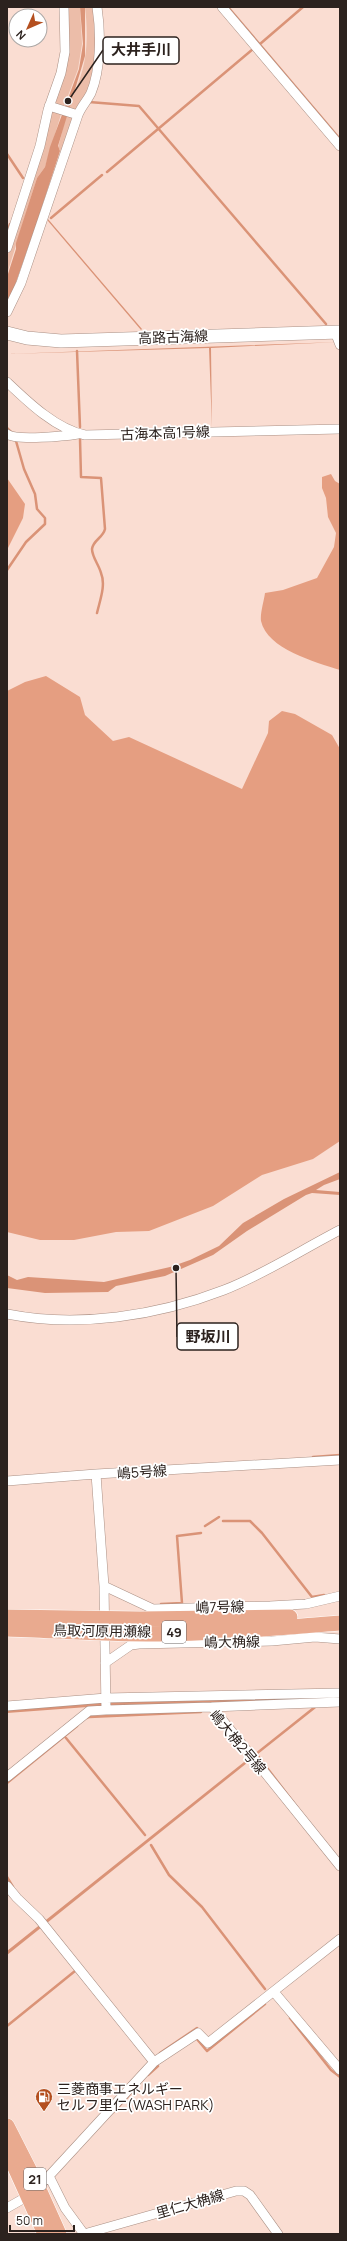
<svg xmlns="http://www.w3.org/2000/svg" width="347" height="2241" viewBox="0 0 347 2241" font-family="Manrope,'Noto Sans JP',sans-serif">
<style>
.green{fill:#ecbda9}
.forest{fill:#e59e81}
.water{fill:#da9377}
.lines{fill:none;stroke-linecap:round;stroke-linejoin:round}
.stream{stroke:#da9377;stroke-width:2.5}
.minor-casing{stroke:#aa9085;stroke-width:10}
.secondary-casing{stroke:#aa9085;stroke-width:14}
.primary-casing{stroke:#fff;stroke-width:16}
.minor{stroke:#fff;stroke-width:9}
.secondary{stroke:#fff;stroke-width:13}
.primary{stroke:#e9aa8f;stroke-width:15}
.labels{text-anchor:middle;stroke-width:3.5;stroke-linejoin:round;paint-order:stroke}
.shield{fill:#fff;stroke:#6b6462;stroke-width:1}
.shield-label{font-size:13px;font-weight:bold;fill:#2c221e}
.street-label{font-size:14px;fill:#2c221e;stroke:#fff}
.poi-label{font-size:14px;fill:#2c221e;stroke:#fff;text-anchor:start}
.leader{fill:none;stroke:#2c221e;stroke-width:1.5}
.callout-dot{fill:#2c221e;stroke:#fff;stroke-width:1.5}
.callout{fill:#fff;stroke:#2c221e;stroke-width:1.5}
.callout-label{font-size:15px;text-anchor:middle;font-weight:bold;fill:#2c221e}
</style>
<rect width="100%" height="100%" fill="#faddd2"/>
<path class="green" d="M66,7H80L82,44L78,69L63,109L53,105L63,73Z
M85,7H95L96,42L91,82L77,112L68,110C71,100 76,91 79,81C88,57 88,32 85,7Z
M51,110L62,111L45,167L37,178L7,274V256L14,241L43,150Z
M67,112L75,116L21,280L15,288L61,151L58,148Z"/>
<path class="forest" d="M331,474L335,481L340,484V670C315,662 267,649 261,621C260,613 264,601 265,593L283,590L317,578L334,547L336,533L328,517L326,498L322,488V477Z
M7,478L25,504L23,518L7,550Z
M46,676L80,697L85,715L113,741L129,737L242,789L268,733L269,721L282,711L295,714L332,735L340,749V1141L313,1159L262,1175L213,1206L149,1231L116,1232L74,1240H40L7,1232V691L25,682Z"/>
<path class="water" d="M80,7H85V56L58,146L60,151L38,219L14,288L7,301V277L16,249V243L37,178L45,167L50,147L79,69L83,44Z
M48,219L142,329L141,330L48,221Z
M338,342L211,348L212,428L209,348L7,354Z
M340,1172V1179L324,1185L316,1190L340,1192V1195L312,1193L306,1195L247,1231L213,1255L165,1276L116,1286L108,1292L45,1293L7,1288V1275L17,1280L28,1277L104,1282L170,1267L190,1260L219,1246L243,1223L284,1199Z
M340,1694V1699L101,1706L7,1713V1709L108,1702Z
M313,1707L316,1708L258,1754L330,1848L257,1755L7,1955V1951Z"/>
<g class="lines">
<path class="stream" d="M228,7L340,139
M260,44L303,7
M89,102L139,106L326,324
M7,154L23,178
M107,172L253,49
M51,218L102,175
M7,232L10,224
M77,351L80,427
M7,428L11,432
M80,439L81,477L101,478L105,529C103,538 93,540 92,549C92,557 99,565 101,573C106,585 100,600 97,613
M7,570L26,542L45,524V518L37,509L35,494L24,469L16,441
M313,1457L340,1455
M223,1521H250L262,1533L312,1597L324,1595
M205,1526L219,1517
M161,1604L182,1603L177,1536L201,1533
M87,1718L89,1717L201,1712
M66,1738L145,1835
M7,1783L77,1726
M151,1845L169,1875L202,1907L265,1989
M7,1877L13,1887
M290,2018L331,2070L340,2077
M7,2026L75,1971
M196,2038L207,2051L265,2004
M160,2053L197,2028
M148,2075L158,2066
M114,2112L131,2093"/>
<defs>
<path id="minor" d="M222,7L340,146
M49,106L78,115
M7,248L40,146L48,110L61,73L65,52L64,7
M7,312L21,283L78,115C81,107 87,101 91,93C101,69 101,33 97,7
M335,332L340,345
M7,382C28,402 56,429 85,435L340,429
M7,434C16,441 66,436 78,434
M7,1314C78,1328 157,1316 224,1290C265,1274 301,1250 340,1230
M340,1460L96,1474L104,1586L106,1710L212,1707L340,1866
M7,1481L96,1474
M104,1586L153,1609L270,1606L306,1604L340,1596
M105,1663L131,1645L139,1644L272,1641L315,1637L340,1639
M7,1706L106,1698L340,1693
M212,1707L340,1702
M7,1777L89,1711L106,1710
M7,1886L17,1898L39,1919L154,2062
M274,1992L340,2070
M49,2176L154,2062L198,2033L208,2043L340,1939
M7,2208L28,2196L49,2176L65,2208L84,2234L236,2191H244L250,2195L278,2234"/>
<path id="secondary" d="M7,333L27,338L61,341L340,332"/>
<path id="primary" d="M7,1617L140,1619L290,1617
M7,1629C39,1630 72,1632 104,1633C182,1637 262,1629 340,1623
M7,2126L38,2187L59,2234
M7,2150L45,2234"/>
</defs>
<use href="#minor" class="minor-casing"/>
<use href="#secondary" class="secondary-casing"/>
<use href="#primary" class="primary-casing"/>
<use href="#minor" class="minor"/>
<use href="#secondary" class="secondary"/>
<use href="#primary" class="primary"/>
</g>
<defs>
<symbol id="fuel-pin" viewBox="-11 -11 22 30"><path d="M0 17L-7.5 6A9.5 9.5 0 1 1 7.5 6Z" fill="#b44f1f" stroke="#fff"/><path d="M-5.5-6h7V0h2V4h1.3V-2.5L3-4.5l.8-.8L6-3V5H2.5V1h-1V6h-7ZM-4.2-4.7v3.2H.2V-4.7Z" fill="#fff"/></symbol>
</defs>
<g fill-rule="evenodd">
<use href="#fuel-pin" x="34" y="2087" width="20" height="27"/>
</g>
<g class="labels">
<g class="shield">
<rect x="162" y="1621" width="24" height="22" rx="3"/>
<rect x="24" y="2168" width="22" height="22" rx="3"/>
</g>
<g class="shield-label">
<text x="174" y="1637">49</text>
<text x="35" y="2184">21</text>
</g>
<g class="street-label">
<text transform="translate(173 337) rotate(-2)" y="5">高路古海線</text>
<text transform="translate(165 433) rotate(-2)" y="5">古海本高1号線</text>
<text transform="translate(142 1472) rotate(-4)" y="5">嶋5号線</text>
<text transform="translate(220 1607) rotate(-1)" y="5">嶋7号線</text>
<text transform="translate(102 1631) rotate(1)" y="5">鳥取河原用瀬線</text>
<text transform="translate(232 1642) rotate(-1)" y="5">嶋大桷線</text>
<text transform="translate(238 1742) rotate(50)" y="5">嶋大桷2号線</text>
<text transform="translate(190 2204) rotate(-16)" y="5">里仁大桷線</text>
</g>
<g class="poi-label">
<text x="57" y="2094">三菱商事エネルギー<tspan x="57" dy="16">セルフ里仁(WASH PARK)</tspan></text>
</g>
</g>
<path class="leader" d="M68 101L103 50M176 1268L177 1337"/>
<g class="callout-dot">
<circle cx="68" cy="101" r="4"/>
<circle cx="176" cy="1268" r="4"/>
</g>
<g class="callout">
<rect x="103" y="37" width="76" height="27" rx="4"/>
<rect x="177" y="1323" width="61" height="27" rx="4"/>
</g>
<g class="callout-label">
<text x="141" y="55">大井手川</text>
<text x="208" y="1342">野坂川</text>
</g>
<rect width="347" height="2241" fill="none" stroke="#2c221e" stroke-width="16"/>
<g transform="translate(28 28) rotate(225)"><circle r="19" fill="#ffffff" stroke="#aba7a5"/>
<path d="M0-3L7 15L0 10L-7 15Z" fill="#b44f1f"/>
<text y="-6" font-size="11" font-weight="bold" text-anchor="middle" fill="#2c221e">N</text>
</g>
<path d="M10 2225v6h64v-6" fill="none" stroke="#2c221e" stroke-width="2"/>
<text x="16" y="2225" font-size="12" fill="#2c221e" stroke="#ffffff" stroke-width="3" paint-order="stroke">50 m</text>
</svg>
